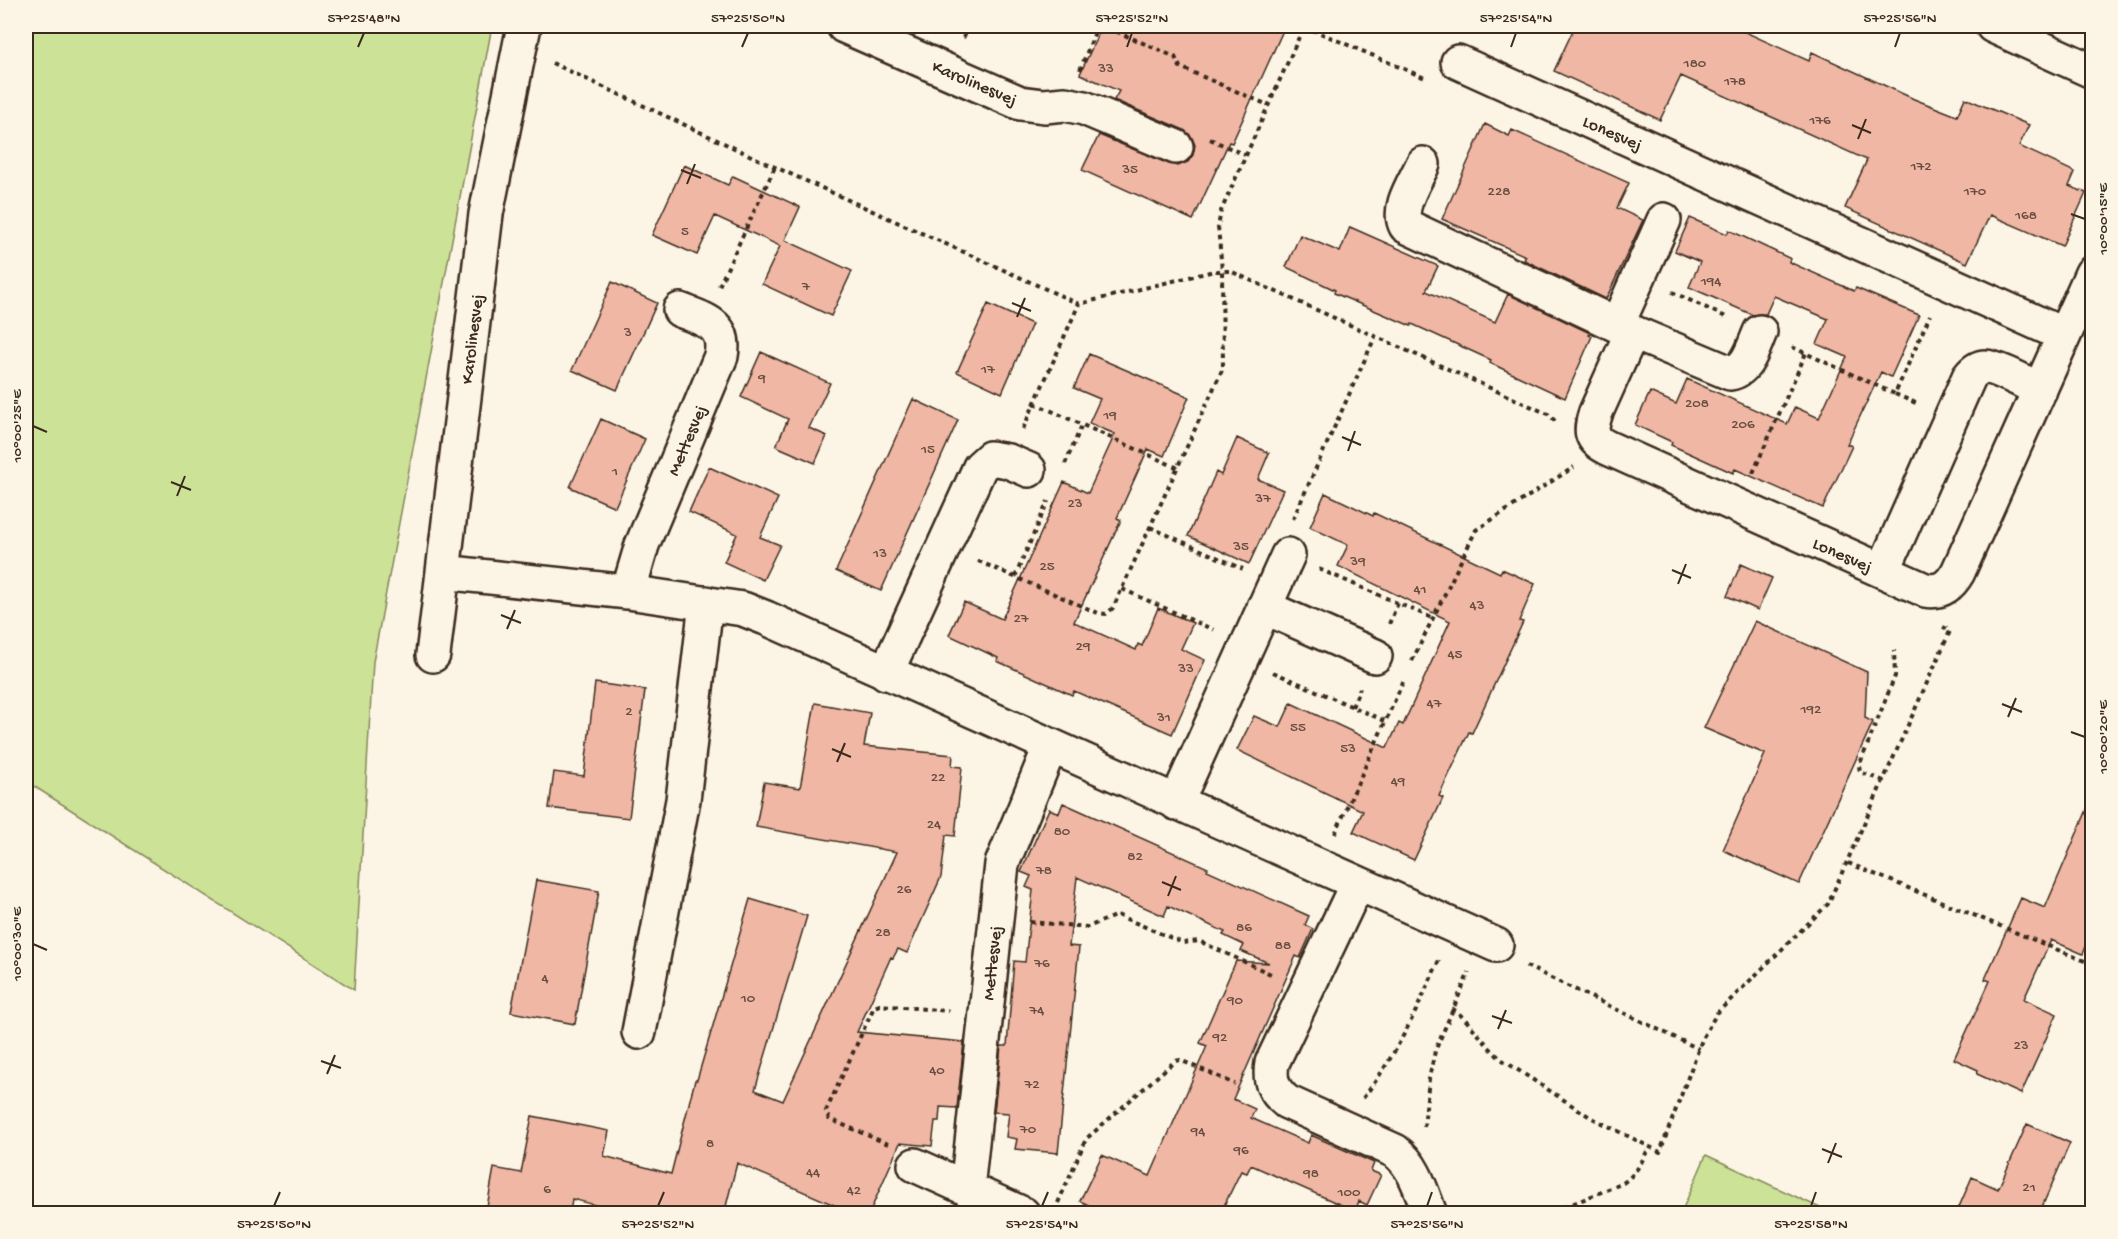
<svg xmlns="http://www.w3.org/2000/svg" width="2118" height="1239" viewBox="0 0 2118 1239" font-family="'Gochi Hand',sans-serif">
<style>
.green{fill:#cce297;stroke:#84865a;stroke-width:1.5}
.building{fill:#efb7a4;stroke:#3b2a1e;stroke-width:1.5}
.lines{fill:none;stroke-linecap:round;stroke-linejoin:round}
.minor-casing{stroke:#3b2a1e;stroke-width:38}
.path{stroke:#3b2a1e;stroke-width:4;stroke-dasharray:4.5 4.5;stroke-linecap:butt}
.minor{stroke:#fcf5e5;stroke-width:33}
.ticks{fill:none;stroke:#3b2a1e;stroke-width:2}
.labels{text-anchor:middle;stroke-width:4.5;stroke-linejoin:round;paint-order:stroke}
.number-label{font-size:15px;fill:#684d40}
.street-label{font-size:18px;fill:#3b2a1e;stroke:#fcf5e5}
.neatline{fill:none;stroke:#3b2a1e;stroke-width:2}
.ticks-label{font-size:15px;text-anchor:middle;fill:#3b2a1e}
</style>
<rect width="100%" height="100%" fill="#fcf5e5"/>
<filter id="ink" filterUnits="userSpaceOnUse"><feTurbulence type="fractalNoise" baseFrequency=".0167" numOctaves="2"/><feDisplacementMap in="SourceGraphic" scale="12" xChannelSelector="R" yChannelSelector="G"/><feConvolveMatrix kernelMatrix="1 2 1 2 8 2 1 2 1" color-interpolation-filters="sRGB"/></filter>
<g filter="url(#ink)">
<path class="green" d="M26,26H492L373,662L354,990L32,785L26,783Z
M1706,1155L1831,1213H1681Z"/>
<path class="building" d="M1102,26H1285L1232,143L1229,142L1193,220L1082,170L1099,135L1169,164L1178,166L1188,162L1193,155L1195,145L1191,136L1184,130L1114,100L1119,91L1080,74Z
M1575,26H1732L1809,61L1812,52L1914,99L1957,116L1965,98L2029,125L2019,146L2075,172L2069,186L2086,193L2062,246L1990,215L1967,263L1845,208L1867,160L1681,76L1660,120L1554,71Z
M1485,124L1509,136L1512,130L1629,183L1617,208L1643,220L1606,299L1524,260L1526,256L1442,219Z
M684,165L728,185L733,176L800,207L785,240L852,271L831,316L762,284L780,246L715,216L697,255L652,235Z
M1690,218L1727,234L1729,230L1791,259L1789,262L1854,291L1856,288L1919,315L1891,377L1881,372L1847,444L1852,446L1823,508L1735,469L1733,473L1671,445L1672,442L1635,425L1650,392L1676,404L1687,379L1787,424L1795,407L1819,418L1847,357L1817,344L1828,319L1774,296L1766,314L1753,315L1689,287L1700,262L1675,251Z
M1350,227L1438,266L1426,291L1495,322L1508,294L1590,333L1589,335L1592,336L1565,398L1490,363L1491,360L1412,324L1411,326L1334,293L1335,290L1286,267L1300,235L1340,252Z
M612,282L657,303L617,390L572,370Z
M988,304L1032,324L1002,393L957,372Z
M761,352L830,383L809,428L827,436L815,463L776,446L788,419L741,397Z
M1089,354L1189,397L1164,456L1148,449L1117,518L1121,520L1074,622L1136,650L1138,644L1142,646L1158,608L1193,623L1181,649L1205,660L1172,734L1074,691L1072,695L997,661L998,658L949,635L964,602L1002,619L1064,482L1088,493L1115,434L1089,423L1100,399L1074,388Z
M913,399L958,420L881,591L836,571Z
M601,419L645,439L615,507L570,487Z
M1237,438L1269,453L1258,479L1283,490L1249,564L1188,536L1216,472L1221,475Z
M709,467L778,498L760,537L780,545L763,580L724,562L737,534L689,512Z
M1325,493L1373,516L1374,513L1500,573L1502,569L1535,584L1519,621L1523,622L1472,733L1469,732L1439,796L1443,798L1414,860L1353,832L1363,811L1237,750L1254,716L1280,727L1291,703L1387,748L1399,723L1403,725L1450,621L1338,566L1348,545L1310,527Z
M1741,564L1772,578L1758,610L1727,596Z
M1755,621L1867,672L1865,718L1873,722L1799,884L1723,850L1765,754L1704,728Z
M595,683L645,690L629,818L549,808L554,772L584,776Z
M815,703L870,713L864,746L953,755L952,766L962,767L955,836L946,835L941,877L907,953L898,949L893,958L891,957L857,1032L964,1042L957,1108L940,1107L939,1121H935L932,1146L900,1143L869,1214H855L737,1163L724,1214H629L572,1199L570,1214H522L487,1207L494,1168L521,1173L532,1116L609,1131L604,1156L671,1174L695,1080H697L750,899L807,916L755,1090L783,1101L897,852L756,827L764,782L800,788Z
M2092,798V932L2083,954L2051,940L2024,999L2057,1014L2021,1094L1977,1074L1978,1070L1954,1059L1990,981L1985,979L2021,898L2045,908Z
M1063,803L1208,868L1207,870L1309,916L1305,925L1313,929L1300,958L1296,956L1233,1099L1255,1109L1251,1118L1308,1143L1311,1135L1374,1163L1371,1171L1381,1175L1367,1205L1359,1201L1355,1211L1251,1165L1247,1173L1241,1171L1220,1214H1107L1080,1201L1102,1155L1150,1176L1207,1046L1200,1043L1236,961L1269,963L1241,951L1244,945L1223,935L1225,932L1168,906L1164,916L1077,877L1069,946L1079,947L1058,1153L1015,1149L1017,1139L1006,1137L1009,1113L994,1112L1001,1046H1007L1014,961L1025,962L1033,890L1026,887L1031,876L1021,872L1049,809L1059,813Z
M536,880L599,891L575,1024L511,1012Z
M2027,1124L2070,1143L2042,1207L2056,1214H1956L1972,1177L1998,1189Z"/>
<g class="lines">
<defs>
<path id="minor" d="M844,26L1020,103L1044,106L1065,104L1084,108L1176,147
M1993,26L2092,71
M1458,62L2064,335
M1423,164C1415,182 1396,208 1406,226L1632,332
M1617,325L1664,220
M1760,332C1753,348 1748,370 1730,373L1632,332L1596,412C1590,430 1589,439 1608,448L1925,590C1941,593 1950,586 1958,572L2092,273
M1883,571L1969,377C1973,372 1978,367 1985,367C1997,367 2028,384 2040,390
M443,572L628,592L743,609L766,618L1496,945
M628,592L642,545L721,356C727,324 705,320 680,310
M1264,607L1375,656
M433,655L486,214L524,26
M886,673L980,467L990,458L1008,461L1029,470
M1176,803L1288,555
M1357,884L1272,1063C1269,1080 1273,1091 1287,1102L1395,1151C1415,1166 1421,1191 1430,1214
M639,1032L683,800L706,603
M915,1165L1023,1214
M967,1189L1002,864L1050,747"/>
</defs>
<use href="#minor" class="minor-casing"/>
<path class="path" d="M1082,26L1095,32L1113,30L1175,57L1180,67L1268,105
M1304,26L1425,78
M963,38L969,26
M552,63L775,167L1079,304L1214,271H1230L1548,414L1555,421
M1080,70L1095,32
M1210,139L1245,155
M719,286L775,167
M1672,292L1728,318
M1792,347L1895,394L1930,315
M1895,394L1918,404
M1034,403L1178,468
M1023,429L1079,304
M1065,464L1082,425
M1753,473L1806,353
M1293,519L1375,337
M1150,527L1243,569
M978,561L1098,613L1106,614L1113,608L1223,368L1222,270L1218,227L1221,211L1304,26
M1319,569L1432,618
M1015,577L1048,501
M1122,589L1214,630
M1389,624L1398,603
M1943,627L1951,631
M1412,661L1476,530L1574,467
M1273,672L1385,721
M1352,707L1360,688
M1884,781L1860,772L1859,766L1895,676L1894,650
M1335,834L1403,682
M1848,863L2092,964
M1030,922L1088,927L1117,915L1183,943L1199,941L1273,975
M1526,966L1699,1049
M1452,1008C1472,1023 1483,1043 1501,1059L1590,1117L1660,1152L1703,1037L1717,1013L1828,904L1951,629
M1363,1098C1396,1056 1418,1008 1439,960
M1424,1127L1429,1079L1435,1051L1469,972
M888,1144L829,1119L826,1111L874,1007L880,1005L949,1011
M1058,1203L1086,1139L1175,1061L1180,1060L1235,1084
M1548,1214L1623,1183C1636,1174 1642,1162 1649,1147"/>
<use href="#minor" class="minor"/>
</g>
</g>
<path class="ticks" d="M358,47L364,33M742,47L748,33M1127,47L1132,33M1511,47L1516,33M1895,47L1900,33M1852,125L1871,133M1858,139L1866,119M681,170L701,178M687,184L695,164M2071,214L2085,219M1012,303L1031,311M1017,317L1025,298M33,426L47,432M1342,437L1361,445M1348,451L1355,431M171,482L191,490M177,496L185,476M1672,570L1691,578M1678,584L1686,564M501,615L521,623M507,629L515,610M2002,704L2022,712M2008,717L2016,698M2071,732L2085,737M832,749L851,757M837,762L845,743M1162,882L1181,890M1168,896L1176,876M33,944L47,950M1492,1016L1512,1023M1498,1029L1506,1010M321,1061L341,1068M327,1074L335,1055M1822,1149L1842,1157M1828,1163L1836,1143M274,1206L280,1192M658,1206L664,1192M1042,1206L1048,1192M1427,1206L1432,1192M1811,1206L1816,1192"/>
<g class="labels">
<g class="number-label">
<text x="1695" y="67">180</text>
<text x="1106" y="72">33</text>
<text x="1735" y="85">178</text>
<text x="1820" y="124">176</text>
<text x="1921" y="170">172</text>
<text x="1130" y="173">35</text>
<text x="1499" y="195">228</text>
<text x="1975" y="195">170</text>
<text x="2026" y="219">168</text>
<text x="685" y="235">5</text>
<text x="1711" y="285">194</text>
<text x="806" y="290">7</text>
<text x="628" y="336">3</text>
<text x="988" y="373">17</text>
<text x="762" y="382">9</text>
<text x="1697" y="407">208</text>
<text x="1110" y="419">19</text>
<text x="1743" y="428">206</text>
<text x="928" y="453">15</text>
<text x="615" y="475">1</text>
<text x="1263" y="502">37</text>
<text x="1075" y="507">23</text>
<text x="1241" y="550">35</text>
<text x="880" y="557">13</text>
<text x="1358" y="565">39</text>
<text x="1047" y="570">25</text>
<text x="1420" y="593">41</text>
<text x="1477" y="609">43</text>
<text x="1021" y="622">27</text>
<text x="1083" y="650">29</text>
<text x="1455" y="658">45</text>
<text x="1186" y="672">33</text>
<text x="1434" y="707">47</text>
<text x="1811" y="713">192</text>
<text x="629" y="715">2</text>
<text x="1164" y="721">31</text>
<text x="1298" y="731">55</text>
<text x="1348" y="752">53</text>
<text x="938" y="781">22</text>
<text x="1398" y="785">49</text>
<text x="934" y="828">24</text>
<text x="1062" y="835">80</text>
<text x="1135" y="860">82</text>
<text x="1044" y="874">78</text>
<text x="904" y="893">26</text>
<text x="1244" y="931">86</text>
<text x="883" y="936">28</text>
<text x="1283" y="949">88</text>
<text x="1042" y="967">76</text>
<text x="545" y="982">4</text>
<text x="748" y="1002">10</text>
<text x="1235" y="1004">90</text>
<text x="1037" y="1014">74</text>
<text x="1220" y="1041">92</text>
<text x="2021" y="1049">23</text>
<text x="937" y="1074">40</text>
<text x="1032" y="1088">72</text>
<text x="1028" y="1133">70</text>
<text x="1198" y="1135">94</text>
<text x="710" y="1147">8</text>
<text x="1241" y="1154">96</text>
<text x="813" y="1176">44</text>
<text x="1311" y="1177">98</text>
<text x="2029" y="1191">21</text>
<text x="547" y="1193">6</text>
<text x="854" y="1194">42</text>
<text x="1349" y="1196">100</text>
</g>
<g class="street-label">
<text transform="translate(975 82) rotate(23)" y="6">Karolinesvej</text>
<text transform="translate(1613 132) rotate(24)" y="6">Lonesvej</text>
<text transform="translate(471 339) rotate(-83)" y="6">Karolinesvej</text>
<text transform="translate(686 440) rotate(-67)" y="6">Mettesvej</text>
<text transform="translate(1843 554) rotate(24)" y="6">Lonesvej</text>
<text transform="translate(991 963) rotate(-84)" y="6">Mettesvej</text>
</g>
</g>
<rect width="2118" height="1239" fill="none" stroke="#fcf5e5" stroke-width="66"/>
<rect x="33" y="33" width="2052" height="1173" class="neatline"/>
<g class="ticks-label">
<text x="364" y="22">57°25'48"N</text>
<text x="748" y="22">57°25'50"N</text>
<text x="1132" y="22">57°25'52"N</text>
<text x="1516" y="22">57°25'54"N</text>
<text x="1900" y="22">57°25'56"N</text>
<text transform="translate(2102 219) rotate(-90)" y="5">10°00'15"E</text>
<text transform="translate(16 426) rotate(-90)" y="5">10°00'25"E</text>
<text transform="translate(2102 737) rotate(-90)" y="5">10°00'20"E</text>
<text transform="translate(16 944) rotate(-90)" y="5">10°00'30"E</text>
<text x="274" y="1228">57°25'50"N</text>
<text x="658" y="1228">57°25'52"N</text>
<text x="1042" y="1228">57°25'54"N</text>
<text x="1427" y="1228">57°25'56"N</text>
<text x="1811" y="1228">57°25'58"N</text>
</g>
</svg>
